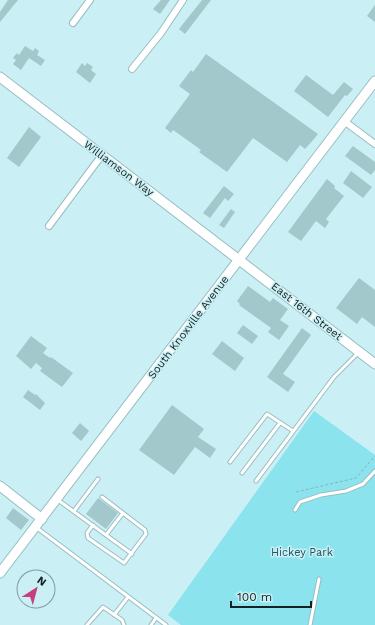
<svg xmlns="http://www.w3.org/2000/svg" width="375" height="625" viewBox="0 0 375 625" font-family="'Work Sans',sans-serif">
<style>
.green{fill:#8ae3ed}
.building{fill:#a3c8cc}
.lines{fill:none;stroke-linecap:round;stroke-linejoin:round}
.lane-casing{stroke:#99bdc1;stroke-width:5}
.street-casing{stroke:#99bdc1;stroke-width:8}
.secondary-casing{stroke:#99bdc1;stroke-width:11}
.path{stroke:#92b0b4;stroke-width:1;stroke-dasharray:3 2;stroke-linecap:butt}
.lane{stroke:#fff;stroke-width:3}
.street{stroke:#fff;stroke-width:6}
.secondary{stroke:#fff;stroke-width:9}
.labels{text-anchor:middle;stroke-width:3;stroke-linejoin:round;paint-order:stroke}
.street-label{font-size:11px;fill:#142223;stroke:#caeff4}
.park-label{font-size:11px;fill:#23565c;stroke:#caeff4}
</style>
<rect width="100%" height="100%" fill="#caeff4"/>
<path class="green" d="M314,411L375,455V625H181L168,615Z"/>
<path class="building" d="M8,0H18L0,22V12Z
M161,0H170L160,14L153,9Z
M202,0H211L185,34L179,29Z
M375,5V22L367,16Z
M25,46L33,51L35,48L39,51L37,55L45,60L41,66L29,58L21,70L13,64L16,60L13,58L17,53L19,55Z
M206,54L318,134L314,139L305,149L300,145L287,162L253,138L227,172L199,152L201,150L190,142L173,130L171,133L165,128L190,94L179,86L191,70L193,72Z
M82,63L85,66L87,63L93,67L91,70L96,74L90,83L76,72Z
M306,75L333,95L344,82L353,89L347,96L345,95L328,117L294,91Z
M29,127L41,137L19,167L7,158Z
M353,146L375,162V170L371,175L345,156Z
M351,171L372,187L363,198L343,183Z
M327,179L335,186L334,188L344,196L326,219L329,222L325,228L316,221L301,241L288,232Z
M224,186L234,194L228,201L225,198L210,218L203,213Z
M231,209L235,212L224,228L219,225Z
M359,278L375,290V327L362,317L357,324L336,308Z
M248,286L270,302L273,298L288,309L280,320L289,326L279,340L268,332L271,328L239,305L240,304L237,301Z
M243,325L258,336L252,344L237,333Z
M302,328L311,335L283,374L295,382L288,392L267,377Z
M31,336L47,348L43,353L50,358L51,357L73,373L62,387L40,371L42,368L36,363L31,369L16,356Z
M222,341L244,358L235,371L212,354Z
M28,390L35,395L36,394L45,403L40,410L23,397Z
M172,405L204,429L198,437L216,449L210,458L195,447L174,475L139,450Z
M80,423L89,431L81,441L72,433Z
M98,498L118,513L106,529L86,514Z
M13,508L29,520L21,530L6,518Z"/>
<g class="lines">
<defs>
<path id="lane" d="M230,462L267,414L293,431
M242,473L280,423
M256,481L334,377L358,353
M58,500L132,554
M295,510L300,502L321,495L346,491L363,484L375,471
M74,511L98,479
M93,525L87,533L88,538L124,563L146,534L145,530L102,497
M37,528L166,625
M106,535L123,513
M114,615L128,597
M87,625L103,607L122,620L124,625
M151,625L156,618
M310,625L319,579"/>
<path id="street" d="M73,23L90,0
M132,69L161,33L183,0
M344,121L375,144
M49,226L102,155"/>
<path id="secondary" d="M0,77L375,364
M0,486L42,519
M0,573L375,81"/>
</defs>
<use href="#lane" class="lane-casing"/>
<use href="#street" class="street-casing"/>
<use href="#secondary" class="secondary-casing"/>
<path class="path" d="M296,492L356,478L375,456"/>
<use href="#lane" class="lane"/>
<use href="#street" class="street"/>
<use href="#secondary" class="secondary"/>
</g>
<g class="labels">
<g class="street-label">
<text transform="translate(119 168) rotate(37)" y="4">Williamson Way</text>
<text transform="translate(307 311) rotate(38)" y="4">East 16th Street</text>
<text transform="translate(188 327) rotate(-53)" y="4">South Knoxville Avenue</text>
</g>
<g class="park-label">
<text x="302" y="556">Hickey Park</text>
</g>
</g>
<g transform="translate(36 589) rotate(36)"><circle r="19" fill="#caeff4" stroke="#819da0"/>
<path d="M0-3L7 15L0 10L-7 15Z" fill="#c63f7f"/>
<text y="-6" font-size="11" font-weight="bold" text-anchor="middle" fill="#142223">N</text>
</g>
<path d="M231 601v6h80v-6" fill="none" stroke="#142223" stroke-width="2"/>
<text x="237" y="601" font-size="12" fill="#142223" stroke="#caeff4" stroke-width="3" paint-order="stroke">100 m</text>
</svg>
